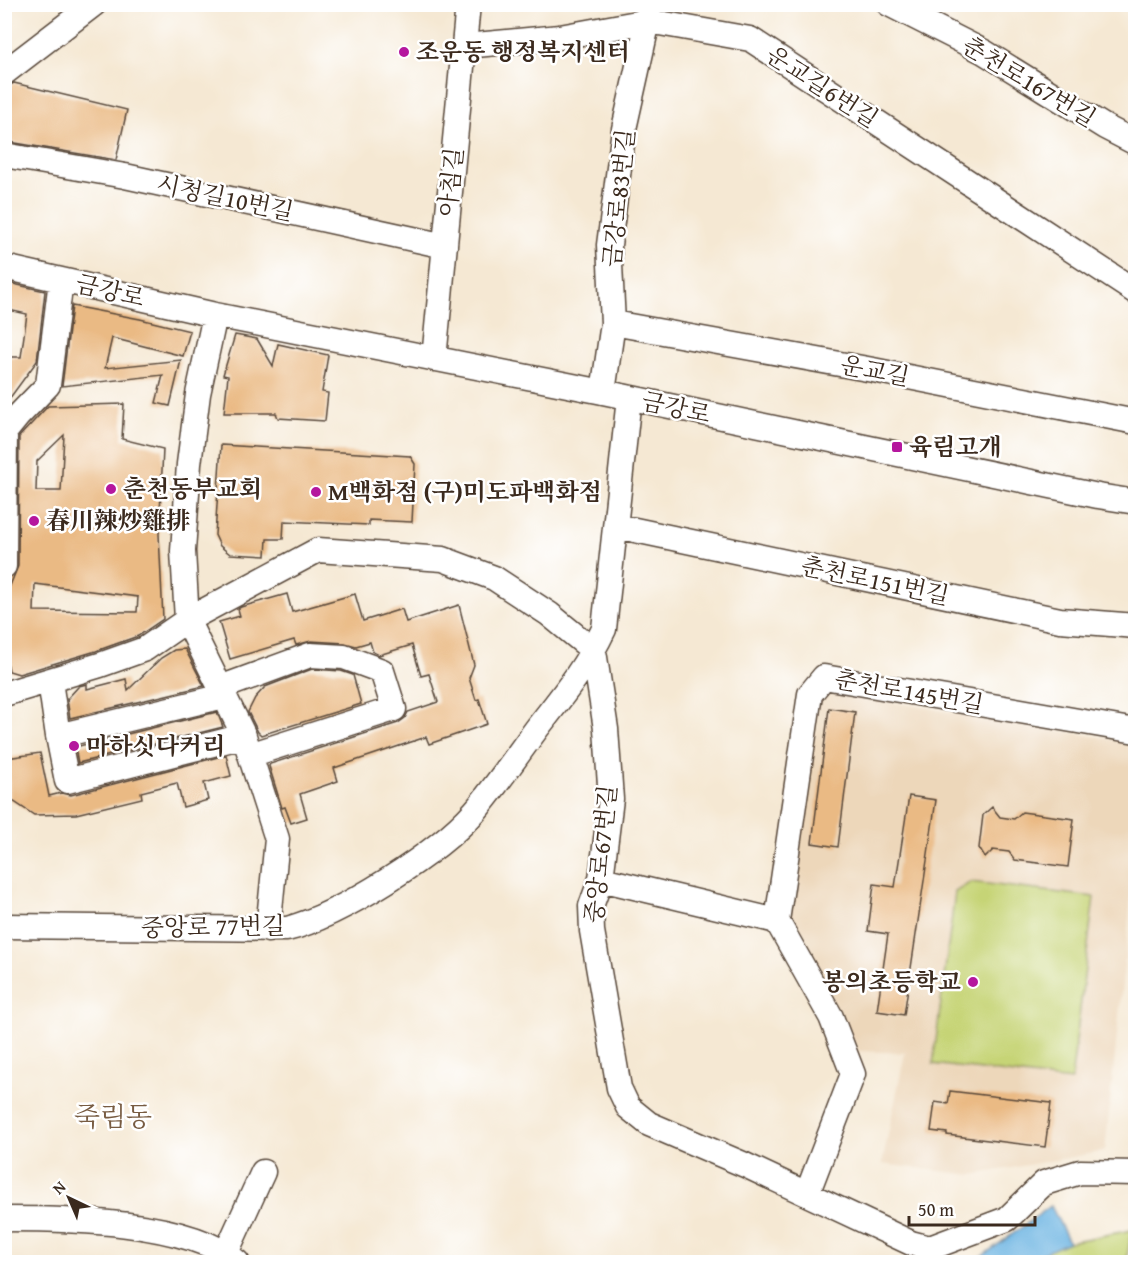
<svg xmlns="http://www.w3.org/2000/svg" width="1140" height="1267" viewBox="0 0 1140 1267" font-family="'Gentium Book Plus','Noto Serif KR',serif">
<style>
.built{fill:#edd7ba}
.green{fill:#c6d476;stroke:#807f4a;stroke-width:1.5}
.water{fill:#69b2e1;stroke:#526e80;stroke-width:1.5}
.building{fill:#eaba84;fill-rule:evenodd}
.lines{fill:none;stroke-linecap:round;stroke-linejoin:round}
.minor-casing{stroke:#574639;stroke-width:27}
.minor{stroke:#fff;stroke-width:24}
.poi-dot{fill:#b5179e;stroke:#fff;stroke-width:2}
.labels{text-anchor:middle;stroke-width:5;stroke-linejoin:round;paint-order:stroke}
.poi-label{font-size:24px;font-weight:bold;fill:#3b2a1e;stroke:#fff;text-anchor:start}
.street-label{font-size:24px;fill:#3b2a1e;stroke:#fff}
.quarter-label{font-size:27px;fill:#785c42;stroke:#fff}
</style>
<rect width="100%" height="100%" fill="#fff"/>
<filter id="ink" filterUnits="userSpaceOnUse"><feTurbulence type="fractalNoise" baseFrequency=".0167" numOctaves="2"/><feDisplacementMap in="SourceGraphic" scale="12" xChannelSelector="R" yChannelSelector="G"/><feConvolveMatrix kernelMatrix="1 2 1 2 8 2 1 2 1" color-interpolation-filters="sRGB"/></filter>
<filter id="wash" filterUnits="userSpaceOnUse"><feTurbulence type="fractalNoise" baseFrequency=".008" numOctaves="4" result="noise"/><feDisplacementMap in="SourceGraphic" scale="24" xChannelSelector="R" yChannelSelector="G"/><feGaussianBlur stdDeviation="1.35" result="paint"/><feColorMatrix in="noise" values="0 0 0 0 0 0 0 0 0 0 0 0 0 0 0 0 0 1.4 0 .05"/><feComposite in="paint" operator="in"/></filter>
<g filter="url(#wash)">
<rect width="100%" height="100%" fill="#f5e8d3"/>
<path class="built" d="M834,692L1135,743V859L1105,1151L972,1175L882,1164L905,1053L859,1051L787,914L818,698Z"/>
<path class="green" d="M971,882L1094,897L1071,1081L933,1064L955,892Z
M1132,1230L1126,1262H1024L1069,1242Z"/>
<path class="water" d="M1051,1206L1069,1242L1024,1262H974Z"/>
<g id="blocks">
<path class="building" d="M14,83L127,110L116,160L4,141V113L10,85Z
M4,282L45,291L37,361L4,406V365L8,357H21L27,314L4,309Z
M72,306L140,319L190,331L183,356L112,338L105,368L181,360L170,406L156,403L163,375L62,386Z
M235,335L257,339L273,366L278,344L328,355L322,392L328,393L325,421L278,418L276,413H224L228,376L223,375Z
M124,404L122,439L163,449L159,534L163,619L138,636L96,651L19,674L9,671L8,665L4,664L5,598L18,566L19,437L48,406ZM64,435L61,491H36L37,461ZM35,584L138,597L137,612L34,611Z
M221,445L410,456L415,464L412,522L369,520V525L284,521L283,539H267L266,556L230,554L220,546L215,535Z
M287,594L292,612L355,594L363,621L402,609L406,622L459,605L474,665L469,678L476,700L479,699L487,724L429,744L426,737L334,768L338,781L300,794L307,818L291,823L285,807L282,808L269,766L270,764L398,723L405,718L408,712L438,702L429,674L421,676L412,645L379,655L373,652L370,642L356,646L345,643L311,641L296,645L294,640L230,659L219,622L240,616L238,609L241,607Z
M185,649L204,686L70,718L67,699L79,686L87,684V689L126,679L128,690L161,658L174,650Z
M312,669L341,671L353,675L361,704L261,735L258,732L248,712L255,698L265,687Z
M829,708L855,712L838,847L812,843Z
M217,712L223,727L78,763L75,747Z
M40,753L49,796L61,793L71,795L226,755L231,776L204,783L208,800L183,807L177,783L141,792L142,798L76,814L34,815L10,799L7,758Z
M909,796L936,800L904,1015L877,1011L888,934L868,931L874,884L895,887Z
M992,807L1000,817L1014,819L1022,812L1074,819L1068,867L1015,860L1009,852L993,850L985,858L979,848L983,815Z
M950,1091L1051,1103L1045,1147L947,1135V1133L931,1131L935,1102L948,1104Z"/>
</g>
</g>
<g filter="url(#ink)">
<use href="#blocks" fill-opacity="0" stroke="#574639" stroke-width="1.5"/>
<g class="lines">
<defs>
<path id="minor" d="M889,4L984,52L1105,127L1136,143
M465,46L560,37L648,21L750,39L1136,292
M4,73L94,4
M4,155L125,176L445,246
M4,267L215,315L603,392L1098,496L1136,502
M215,315L198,394L189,464L183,551L187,620L244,736L277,839L268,930
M613,323L873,370L1136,422
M434,359L468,4
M603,392L613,323L609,245L624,129L648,21L649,6
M616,526L1060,620L1136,626
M4,566L5,432L18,416L48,385L61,280
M50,681L58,736L67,781L244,736
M220,688L310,655L344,657L382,671L394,709L250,755
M4,694L100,665L145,649L187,620L318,550L443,559L494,578L549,614L594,651L606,729L611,799L601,879L591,906L592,931L619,1088L628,1107L649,1124L745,1165L911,1243L930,1248L1007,1219L1044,1183L1080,1172L1136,1173
M58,736L224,696
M601,879L777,921L831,1017L853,1074L807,1194
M777,921L810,694L824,677L1136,731
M4,926L287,929C341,915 438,853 475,811C497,785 517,755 538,727C563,695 586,667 604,629L629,398
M4,1219C68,1219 188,1220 237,1262
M226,1253L263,1172"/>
</defs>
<use href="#minor" class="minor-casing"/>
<use href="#minor" class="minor"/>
</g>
</g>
<g class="poi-dot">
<circle cx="404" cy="52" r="6"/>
<rect x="891" y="441" width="12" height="12" rx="3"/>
<circle cx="111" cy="489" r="6"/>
<circle cx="316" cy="492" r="6"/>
<circle cx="34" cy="521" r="6"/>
<circle cx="74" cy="746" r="6"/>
<circle cx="973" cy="982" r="6"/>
</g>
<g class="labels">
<g class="poi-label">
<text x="416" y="60">조운동 행정복지센터</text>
<text x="909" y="455">육림고개</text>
<text x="123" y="497">춘천동부교회</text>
<text x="328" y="500">M백화점 (구)미도파백화점</text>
<text x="46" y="529">春川辣炒雞排</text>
<text x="86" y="754">마하싯다커리</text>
<text x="961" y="990" text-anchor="end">봉의초등학교</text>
</g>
<g class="street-label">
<text transform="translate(1029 82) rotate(31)" y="8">춘천로167번길</text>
<text transform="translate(822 87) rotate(33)" y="8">운교길6번길</text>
<text transform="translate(451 182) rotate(-84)" y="8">아침길</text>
<text transform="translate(225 198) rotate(12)" y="8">시청길10번길</text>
<text transform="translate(619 198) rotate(-84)" y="8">금강로83번길</text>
<text transform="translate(110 291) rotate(13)" y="8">금강로</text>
<text transform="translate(875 371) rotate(11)" y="8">운교길</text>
<text transform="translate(676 408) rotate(12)" y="8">금강로</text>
<text transform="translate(875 581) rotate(12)" y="8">춘천로151번길</text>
<text transform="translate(909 692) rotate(10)" y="8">춘천로145번길</text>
<text transform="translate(601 854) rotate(-84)" y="8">중앙로67번길</text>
<text transform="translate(213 927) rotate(-1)" y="8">중앙로 77번길</text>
</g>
<g class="quarter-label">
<text x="113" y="1126">죽림동</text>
</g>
</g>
<rect width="1140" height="1267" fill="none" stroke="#fff" stroke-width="24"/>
<g transform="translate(69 1198) rotate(316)" stroke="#ffffff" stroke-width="4.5" paint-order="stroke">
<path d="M0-4.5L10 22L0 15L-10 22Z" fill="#3b2a1e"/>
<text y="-9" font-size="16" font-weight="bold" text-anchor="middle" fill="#3b2a1e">N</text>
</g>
<path d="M909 1216v9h126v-9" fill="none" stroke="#3b2a1e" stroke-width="3"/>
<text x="918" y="1216" font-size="18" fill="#3b2a1e" stroke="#ffffff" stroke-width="4.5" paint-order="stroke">50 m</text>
</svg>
